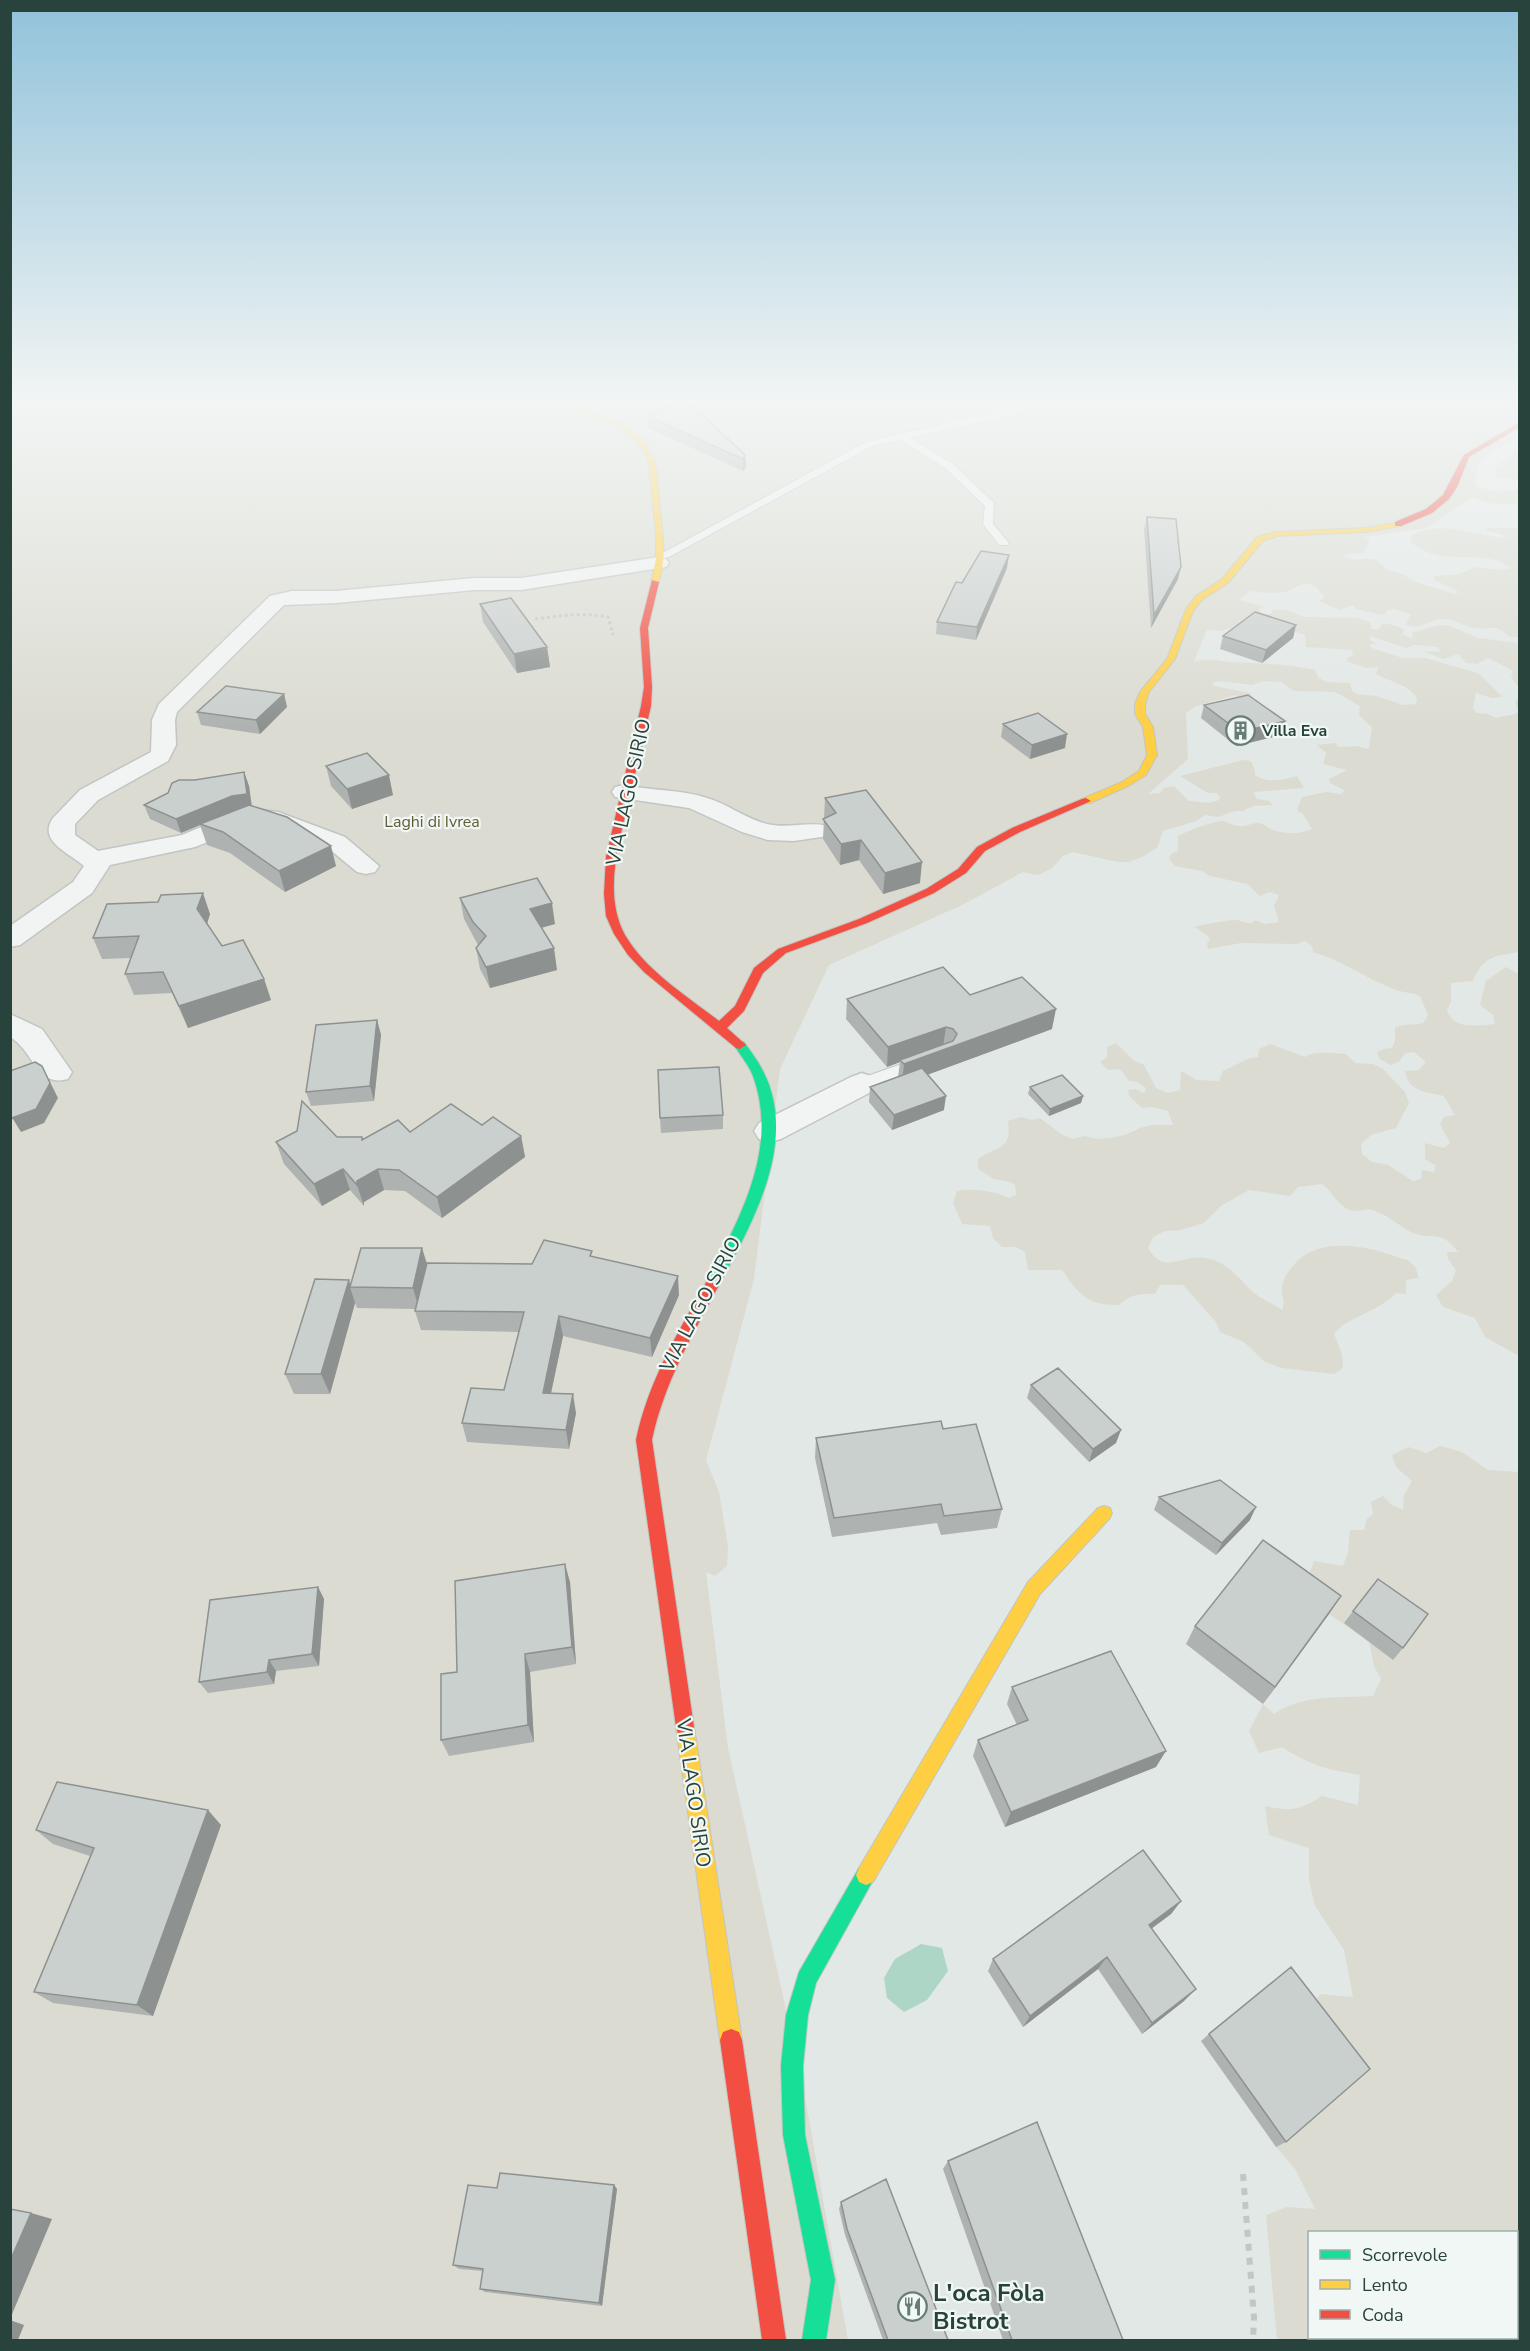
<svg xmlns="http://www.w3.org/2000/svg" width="1530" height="2351" viewBox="0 0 1530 2351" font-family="'Nunito Sans',sans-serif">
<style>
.green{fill:#dbdbd1;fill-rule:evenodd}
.water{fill:#aed6c6}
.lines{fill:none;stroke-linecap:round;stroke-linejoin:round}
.lane-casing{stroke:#c0c6c4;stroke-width:2}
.street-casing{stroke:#c0c6c4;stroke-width:3}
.fast-casing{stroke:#c0c6c4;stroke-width:2}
.slow-casing{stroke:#c0c6c4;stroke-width:2}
.jam-casing{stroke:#c0c6c4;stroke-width:2}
.path-far1{stroke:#c1c7c6;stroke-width:3;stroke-dasharray:3 3;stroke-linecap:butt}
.path{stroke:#c1c7c6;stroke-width:6;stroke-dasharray:7 7;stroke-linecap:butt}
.lane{fill:#f2f4f4;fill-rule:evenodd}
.street{fill:#f2f4f4;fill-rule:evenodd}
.fast{fill:#16e098;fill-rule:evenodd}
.slow{fill:#ffcf43;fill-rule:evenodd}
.jam{fill:#f24e42;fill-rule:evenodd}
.wall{fill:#aeb3b1}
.shaded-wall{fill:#8d9290}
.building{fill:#cad0ce;stroke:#8d9290;stroke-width:1.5}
.labels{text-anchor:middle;stroke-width:4.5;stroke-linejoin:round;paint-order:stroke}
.far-poi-label{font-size:16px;font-weight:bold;fill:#27433b;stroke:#f0f7f5;text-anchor:start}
.far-park-label{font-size:16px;fill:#605c33;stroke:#f0f7f5}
.street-label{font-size:20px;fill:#27433b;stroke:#f0f7f5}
.near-poi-label{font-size:24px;font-weight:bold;fill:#27433b;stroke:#f0f7f5;text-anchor:start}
</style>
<rect width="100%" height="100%" fill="#e2e8e6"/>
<path class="green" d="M11,400H1519V436L1478,463L1475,486L1496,492L1519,489V505L1488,503L1473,497L1427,528L1365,537L1370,541L1363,553L1341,555L1353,559H1375L1388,570L1405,575L1412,581L1454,594L1459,592L1433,579L1435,576L1460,574L1476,567L1501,570L1510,568C1485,546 1443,570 1411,542V536C1440,519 1473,535 1503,538L1507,536L1485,530L1486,528H1519V637H1510C1494,622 1491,631 1474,628C1463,626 1454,618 1442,619C1428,619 1421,631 1406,625L1411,614L1394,609L1386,611V613L1381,615L1356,609L1353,605L1339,610L1319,601L1325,597C1320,594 1319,587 1312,585C1299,581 1295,590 1284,592C1275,594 1260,593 1250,591L1239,600L1265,607L1259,609L1262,615L1273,613L1272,610H1286L1304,617L1359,618L1371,623V629H1379L1382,624C1390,624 1397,625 1404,630L1402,634L1412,639L1413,632L1440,625L1451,626L1478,638L1519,643V688L1511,677L1513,671L1489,658L1477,664L1466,663L1458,654L1443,659L1423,651L1441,652L1438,647L1414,645L1406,648L1370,636V640L1377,644H1369L1372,648L1403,658H1425L1471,671L1479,674L1503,697L1492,698L1476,693L1473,708L1477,713L1488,714L1496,718C1504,715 1512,717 1518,712L1515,702L1519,697V952C1495,956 1483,956 1473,981L1451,983V1002L1447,1010C1453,1030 1478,1026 1495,1024L1493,1015L1480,1005L1486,981L1506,967L1519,974V1356L1485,1337L1475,1318L1443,1307L1436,1295L1452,1281L1456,1270L1448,1259L1447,1252H1458C1440,1227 1430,1242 1409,1231C1396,1224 1387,1214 1372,1210C1365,1208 1357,1213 1349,1210C1338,1205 1332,1191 1322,1184L1298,1187L1290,1196L1249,1190L1222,1205L1204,1223L1180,1230L1165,1231L1153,1237L1148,1248C1164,1276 1181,1254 1206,1258C1228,1262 1239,1279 1254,1293C1261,1299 1274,1304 1282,1310C1286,1301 1281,1297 1282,1288C1282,1278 1294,1263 1302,1257C1328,1238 1370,1247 1397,1257C1402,1259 1407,1259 1410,1262C1416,1266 1417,1272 1419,1278L1406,1280V1294L1396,1293C1377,1313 1346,1317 1334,1334L1342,1354L1343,1368L1334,1374L1282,1368L1265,1362L1244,1342L1220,1332L1216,1322L1183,1285H1160L1155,1294C1140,1293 1129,1295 1119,1305C1086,1305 1080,1295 1062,1270H1028L1025,1252L1016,1247H1002L993,1238L990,1226L962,1224L953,1203L957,1191C973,1188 994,1191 1009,1198L1016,1195L1015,1185L1010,1182L994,1179L978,1169V1159C998,1145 1012,1151 1008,1121L1021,1117L1032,1120L1040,1118L1061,1134L1073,1139L1085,1136L1097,1139L1110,1138L1125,1135L1140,1128L1152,1125H1173L1168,1111L1152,1107L1142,1108L1129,1096L1128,1090L1135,1089L1144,1093L1146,1088L1138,1082L1129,1081L1120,1069L1108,1070L1100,1062L1107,1057V1047L1116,1043L1133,1060L1144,1065L1156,1088L1168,1093L1180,1090L1181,1071L1197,1080L1219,1081L1223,1071L1250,1058L1258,1057L1259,1049L1270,1044L1305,1057C1315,1050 1334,1054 1346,1054L1355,1063L1373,1064L1383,1069L1405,1092L1409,1103L1396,1128L1371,1135L1361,1144L1362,1154L1372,1162L1388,1165L1413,1181L1421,1179L1422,1170L1434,1172L1436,1166L1425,1159V1143L1444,1148L1450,1143L1440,1124L1444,1117L1455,1115L1444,1096C1427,1092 1408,1092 1405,1071L1419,1070L1426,1062L1414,1052L1405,1053L1400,1061L1390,1065L1380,1059L1377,1053L1383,1049L1392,1048L1395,1041V1028C1403,1023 1414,1026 1423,1023L1428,1015L1420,996C1411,992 1403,993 1394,989C1366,979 1342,960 1313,952L1312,946L1305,941L1296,944L1241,943L1208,949L1207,943L1210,940L1208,936L1195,927C1198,925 1234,919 1237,920C1242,921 1246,923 1252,923L1255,920L1265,924L1279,922L1274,906L1279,895L1270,892L1260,896L1247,884L1210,876L1202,871L1175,866L1169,859L1171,854L1178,851V836C1185,832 1214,821 1222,821C1228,822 1233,826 1240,826C1246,827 1252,823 1258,823C1263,823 1266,827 1271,829C1283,834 1299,835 1312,829L1303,814L1297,810L1302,797L1326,792L1342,794L1344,790L1330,783L1329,779L1347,770L1323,764L1326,753L1317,745L1335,743L1339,747L1356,746L1369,749L1372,727L1359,715L1360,706L1335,692L1294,691L1281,682L1264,681L1252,685L1219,681L1212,683L1214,686L1250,693L1254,700H1241L1236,695L1196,706L1186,713L1188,759L1148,794L1160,793L1164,788L1174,786L1189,801L1210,803L1219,800L1220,797L1217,793H1208L1180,776L1243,760L1251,761L1255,770V775C1267,784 1283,780 1297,776L1304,788L1253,792L1257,799L1269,801L1273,805L1253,806L1243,811H1235L1218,817L1205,815L1196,821L1163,831L1157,848L1142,857L1129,862H1118L1073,852L1063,856L1051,869L1038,875L1023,872L962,905L829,965L780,1069L754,1279L706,1460L719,1492L728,1546L727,1566L715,1576L706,1572L728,1748L803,2086L848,2340H11ZM1236,627H1280L1305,635L1306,647L1352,650L1353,655L1347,658L1348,662L1367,668L1378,667L1376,674C1389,682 1410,684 1417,699L1416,704L1403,705L1377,696L1357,694L1352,691L1350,683L1327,682L1319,678L1315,670C1287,663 1260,664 1231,662C1218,661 1207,657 1194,662L1207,630L1221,631Z
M1519,449V480L1497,477L1494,472L1498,464L1512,455V451Z
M1440,1446L1462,1452L1488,1470L1519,1472V2340H1277L1266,2215L1287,2207L1315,2209L1295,2169L1276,2147L1309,2012L1320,1994L1353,1997L1344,1950L1315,1906L1309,1880V1848L1269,1835L1265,1806C1292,1812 1299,1810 1322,1796L1358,1805L1360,1775C1325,1769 1312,1766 1282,1747L1259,1753L1249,1731L1263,1704L1274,1714C1304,1694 1339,1698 1373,1696L1381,1679L1374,1666L1369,1642L1329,1614L1308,1577L1314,1561L1343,1566L1348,1552L1350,1530H1364L1367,1519L1373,1514L1371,1502L1383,1496L1392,1505L1403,1510L1404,1495L1412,1481L1396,1467L1392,1455L1408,1447L1426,1453ZM1310,2232H1516V2338H1310Z"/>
<path class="water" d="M921,1944L942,1948L948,1971L927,2000L904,2012L887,1998L884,1978L895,1959Z"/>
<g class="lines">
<defs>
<path id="lane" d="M1044,400H1058L1023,412L910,438L953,464L994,503L993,524L1009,543L1007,545H999L983,524L985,506L945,468L900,440L872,446L669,557L665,558L659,555L866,442Z
M924,1056L930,1058L933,1062L930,1066L862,1090L856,1088L853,1084L856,1080Z"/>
<path id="street" d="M659,557L666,559L669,563L666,567L521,590H474L336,603L284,605L177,712L175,720L176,745L168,761L98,800L75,824V835L98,851L182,835L237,812L255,809L278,812L345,837L379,866L375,872L366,874L357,872L327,847L265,824L255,823L195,847L110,865L92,893L20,945L10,947V926L73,882L84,866C69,853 37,841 53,818L80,790L151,752L152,720L159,704L270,596L292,591H336L474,578H521Z
M624,785C652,791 680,789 707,798C728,804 746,819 767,824C788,829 808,821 828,826L832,831L828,836L794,841L768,840L742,832L689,808L615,797L612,792L615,787Z
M10,1014L42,1029L72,1072L68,1079C36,1088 34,1051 10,1037Z
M862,1073L873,1077L877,1084L873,1091L781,1139L770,1142L759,1139L754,1131L759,1123L851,1077Z"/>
<path id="fast" d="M740,1041L744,1042C751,1052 759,1062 764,1073C799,1144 750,1227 717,1289H707L705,1285C738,1221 780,1150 753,1076C749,1065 740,1055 734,1045Z
M866,1865L873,1868L876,1875L816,1983L808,2015L803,2066L805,2135L835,2280L826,2340H802L811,2280L783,2135L781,2066L786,2015L799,1972L859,1868Z"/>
<path id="slow" d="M542,400H550C584,411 642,420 654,460C659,476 658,494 660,511C663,534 667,561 658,584L651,582L656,559V536L649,467L645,453L633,439L616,426Z
M1398,522H1401V526L1366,532L1277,536L1263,541L1228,583L1202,600L1193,611L1175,659L1149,692L1145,704V714L1153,727L1157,755L1146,775L1128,786L1090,803H1082V799L1122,782L1139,771L1147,755L1143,727L1135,714V704L1140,692L1167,659L1186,609L1196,596L1222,579L1257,537L1276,532L1366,528Z
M1104,1506L1110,1508L1112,1513L1110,1518L1040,1594L873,1882L866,1885L859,1882L856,1875L859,1868L1028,1582L1098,1508Z
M685,1718L692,1720L694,1727L742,2040L739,2048L731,2051L723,2048L720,2040L676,1727L678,1720Z"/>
<path id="jam" d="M1520,422V427L1469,457L1457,487L1449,499L1432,513L1401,526H1395V522L1426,509L1443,495L1464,455Z
M652,580L659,582L648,628L652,687L651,706C644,736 637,766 630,796C620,839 602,893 625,935C646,971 687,996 719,1021L735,1006L754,968L778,949L859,919L926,889L958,869L977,847L1012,828L1082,799L1086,798L1091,801L1020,832L985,851L966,873L934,893L867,923L786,953L763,973L744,1011L727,1028L746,1045L740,1049L736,1048L644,972L628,955L614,934L606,916L604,894L606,857L641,706L644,687L640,628Z
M712,1279L717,1281L719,1285C692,1336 664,1383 652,1440L694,1727L692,1734L685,1736L678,1734L676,1727L636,1440C648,1382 678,1332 707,1281Z
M731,2029L739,2032L742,2040L786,2340H762L720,2040L723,2032Z"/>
</defs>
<use href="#lane" class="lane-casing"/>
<use href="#street" class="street-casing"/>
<use href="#fast" class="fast-casing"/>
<use href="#slow" class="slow-casing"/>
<use href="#jam" class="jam-casing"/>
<path class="path-far1" d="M535,619C560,616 583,612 608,617L613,635"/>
<path class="path" d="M1243,2174L1254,2318L1253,2340"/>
<use href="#lane" class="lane"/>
<use href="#street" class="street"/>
<use href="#fast" class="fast"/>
<use href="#slow" class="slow"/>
<use href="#jam" class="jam"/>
</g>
<path class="wall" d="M647,416L745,455L746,467L743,471L648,428Z
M1147,517L1178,579L1151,628L1144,529Z
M1007,568L976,640L936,634L937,622L962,583Z
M480,604L547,647L550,667L517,673L483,622Z
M1296,625L1293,638L1262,663L1220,649L1223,636Z
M284,694L287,707L260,734L201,725L197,712Z
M1204,705L1285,721L1281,735L1236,746L1201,718Z
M1003,724L1065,748L1030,759L1001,737Z
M326,766L393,795L352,809L331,786Z
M244,772L249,786L251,806L336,866L285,892L230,853L207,845L200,825L181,833L150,819L144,805L195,780Z
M825,798L920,883L883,894L859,860L840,865L823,839Z
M460,898L555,924L541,928L557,970L490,988L480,969L476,948L478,945L464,919Z
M210,914L207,924L222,946L264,979L271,1000L188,1028L172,993L134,995L125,974L131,958L102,959L93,938Z
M970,995L1052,1029L927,1075L944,1110L892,1130L869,1102L870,1087L898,1077L900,1062L887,1067L846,1019L847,999Z
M377,1020L381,1035L374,1101L311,1106L306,1092Z
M1030,1087L1083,1096L1081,1103L1049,1116L1028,1094Z
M723,1115V1129L661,1133L660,1118Z
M482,1125L521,1136L525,1157L442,1218L405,1191L384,1190L364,1202V1206L350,1190L322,1206L284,1164L276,1142L337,1137H362L363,1140L410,1132Z
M422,1248L427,1263L532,1264L593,1257L679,1295L652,1357L563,1336L551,1393L576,1413L569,1449L467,1442L462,1423L504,1390L519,1332L421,1330L415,1311L416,1309L357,1308L355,1303L330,1394H294L285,1374L349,1280L350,1285Z
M1031,1385L1116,1443L1089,1462L1027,1398Z
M943,1429L1002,1509L997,1528L941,1535L937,1523L832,1537L815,1458L816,1438Z
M1159,1497L1250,1520L1216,1555L1154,1510Z
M570,1582L576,1664L530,1672L534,1742L449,1756L441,1740L457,1672Z
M318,1587L324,1599L319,1666L276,1671L274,1684L208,1693L199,1682Z
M1353,1611L1403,1648L1393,1660L1344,1623Z
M1329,1614L1263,1704L1186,1644L1195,1626Z
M1012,1687L1156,1767L1005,1827L973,1756L978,1740L1017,1725L1007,1704Z
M221,1825L153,2016L53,2003L34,1992L90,1856L53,1844L36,1830Z
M1181,1901L1171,1914L1152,1928L1184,2001L1142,2034L1098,1969L1023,2027L988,1971L993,1959Z
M1209,2034L1286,2142L1276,2147L1201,2041Z
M948,2161L1123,2340H1003L943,2169Z
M614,2185L617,2189L602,2306L485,2292L480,2289L483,2271L459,2269L453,2265L497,2188Z
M841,2202L948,2340H883L845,2235L839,2209Z"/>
<path class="shaded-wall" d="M745,455L746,467L743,471V459Z
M1009,555L1007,568L976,640L977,627Z
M1181,567L1178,579L1151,628L1154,615Z
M1296,625L1293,638L1262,663L1266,650Z
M547,647L550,667L517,673L514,654Z
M284,694L287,707L260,734L256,720Z
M1285,721L1281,735L1236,746L1240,732Z
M1067,734L1065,748L1030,759L1032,745Z
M244,772L249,786L252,807L236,810L181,833L176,819Z
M389,775L393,795L352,809L347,789Z
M861,840L859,860L840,865L841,844Z
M331,846L336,866L285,892L279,871Z
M922,862L920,883L883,894L885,873Z
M203,893L210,914L205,930L197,909Z
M552,903L555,924L533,930L530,909Z
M554,948L557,970L490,988L486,967Z
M264,979L271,1000L188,1028L179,1006Z
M1056,1009L1052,1029L902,1084L904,1064Z
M377,1020L381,1035L374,1101L370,1086Z
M946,1027L943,1047L900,1060V1062L887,1067L888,1047Z
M42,1066L58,1098L44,1123L21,1132L13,1119L10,1120V1113Z
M946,1096L944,1110L892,1130L894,1115Z
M1083,1096L1081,1103L1049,1116L1050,1109Z
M521,1136L525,1157L442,1218L437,1197Z
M343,1169L350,1190L322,1206L314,1184Z
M378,1169L384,1190L364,1202V1206L357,1185V1181Z
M422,1248L428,1269L419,1309L413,1288Z
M678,1276L679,1295L652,1357L650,1338Z
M349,1280L351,1287H350L355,1303L330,1394L321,1374Z
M559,1316L563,1336L547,1412L543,1393Z
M573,1394L576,1413L569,1449L566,1430Z
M1121,1430L1116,1443L1089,1462L1093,1449Z
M1256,1507L1250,1520L1216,1555L1222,1543Z
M565,1564L570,1582L576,1664L572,1647Z
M318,1587L324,1599L319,1666L312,1654Z
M1341,1596L1329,1614L1263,1704L1275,1687Z
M525,1654L530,1672L534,1742L528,1725Z
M269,1660L276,1671L274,1684L267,1672Z
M1166,1751L1156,1767L1005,1827L1011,1812Z
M208,1810L221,1825L153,2016L137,2005Z
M1181,1901L1171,1914L1139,1938L1149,1925Z
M1107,1957L1098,1969L1023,2027L1030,2016Z
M1196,1989L1184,2001L1142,2034L1152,2023Z
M614,2185L617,2189L602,2306L599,2303Z
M31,2213L52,2219L10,2319V2261Z
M10,2320L24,2325L18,2340H10Z"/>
<path class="building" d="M684,400H686L745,455L743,459L647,416Z
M1147,517L1176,519L1181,567L1154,615Z
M981,551L1009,555L977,627L937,622L956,582L962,583Z
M511,598L547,647L514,654L480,604Z
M1255,612L1296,625L1266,650L1223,636Z
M226,686L284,694L256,720L197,712Z
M1248,695L1285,721L1240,732L1204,705Z
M1038,713L1067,734L1032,745L1003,724Z
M367,753L389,775L347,789L326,766Z
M244,772L247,794L232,796L176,819L144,805L168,793L172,783L179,780H195Z
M866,790L922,862L885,873L861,840L841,844L823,819L836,813L825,798Z
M249,805L287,817L331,846L279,871L223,832L200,824Z
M537,878L552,903L530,909L554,948L486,967L476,948L486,936L473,922L460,898Z
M203,893L197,909L222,946L243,940L264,979L179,1006L163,972L125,974L139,936L93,938L107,904L158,902L161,895Z
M943,967L970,995L1022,977L1056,1009L904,1064L900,1060L953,1041L957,1034L953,1029L946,1027L888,1047L847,999Z
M377,1020L370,1086L306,1092L316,1025Z
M35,1062L42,1066L50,1083L36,1109L12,1118L10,1114V1071Z
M719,1067L723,1115L660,1118L658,1070Z
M922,1068L946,1096L894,1115L870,1087Z
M1062,1075L1083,1096L1050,1109L1030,1087Z
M302,1101L337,1137H362V1140L398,1120L410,1132L451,1104L482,1125L493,1117L521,1136L437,1197L399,1170L378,1169L357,1181V1185L343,1169L314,1184L276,1142L297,1131Z
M544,1240L592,1251L590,1256L678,1276L650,1338L559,1316L543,1393L573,1394L566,1430L462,1423L471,1388L504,1390L524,1312L415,1311L427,1263L532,1264Z
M361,1248H422L413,1288L350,1287Z
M315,1279L349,1280L321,1374H285Z
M1058,1368L1121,1430L1093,1449L1031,1385Z
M941,1421L943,1429L976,1424L1002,1509L944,1516L941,1504L834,1518L816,1438Z
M1220,1480L1256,1507L1222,1543L1159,1497Z
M1263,1540L1341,1596L1275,1687L1195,1626Z
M565,1564L572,1647L525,1654L528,1725L441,1740V1674L457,1672L455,1581Z
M1378,1579L1428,1614L1403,1648L1353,1611Z
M318,1587L312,1654L269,1660L267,1672L199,1682L210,1600Z
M1111,1651L1166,1751L1011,1812L978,1740L1028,1720L1012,1687Z
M57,1782L208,1810L137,2005L34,1992L94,1848L36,1830Z
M1143,1850L1181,1901L1149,1925L1196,1989L1152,2023L1107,1957L1030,2016L993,1959Z
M1291,1967L1370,2069L1286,2142L1209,2034Z
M1037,2122L1123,2340H1012L948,2161Z
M500,2173L614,2185L599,2303L480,2289L483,2269L453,2265L468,2185L497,2188Z
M886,2179L948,2340H888L847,2229L841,2202Z
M10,2209L31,2213L10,2261Z"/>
<linearGradient id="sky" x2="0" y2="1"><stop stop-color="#91c2da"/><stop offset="0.55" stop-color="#f2f5f4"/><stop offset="1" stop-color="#f2f5f4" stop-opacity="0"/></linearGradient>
<rect width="1530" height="729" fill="url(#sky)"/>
<defs>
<symbol id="building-ring" viewBox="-11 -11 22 22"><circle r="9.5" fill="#f0f7f5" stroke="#687d77" stroke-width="1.5"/><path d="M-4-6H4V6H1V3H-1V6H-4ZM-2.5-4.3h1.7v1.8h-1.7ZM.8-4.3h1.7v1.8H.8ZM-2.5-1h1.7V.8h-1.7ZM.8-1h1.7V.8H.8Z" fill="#687d77"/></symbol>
<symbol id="restaurant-ring" viewBox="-11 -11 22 22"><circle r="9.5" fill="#f0f7f5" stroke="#687d77" stroke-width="1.5"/><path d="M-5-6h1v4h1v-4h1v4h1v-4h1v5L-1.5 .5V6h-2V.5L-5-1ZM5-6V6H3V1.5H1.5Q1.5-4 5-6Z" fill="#687d77"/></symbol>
</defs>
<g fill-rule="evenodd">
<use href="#building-ring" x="1224" y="714" width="33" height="33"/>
<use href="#restaurant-ring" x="896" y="2290" width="33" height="33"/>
</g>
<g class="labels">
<g class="far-poi-label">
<text x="1262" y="736">Villa Eva</text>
</g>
<g class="far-park-label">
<text x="432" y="827">Laghi di Ivrea</text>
</g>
<g class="street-label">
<text transform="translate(628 792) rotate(-78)" y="7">VIA LAGO SIRIO</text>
<text transform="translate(700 1304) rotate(-62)" y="7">VIA LAGO SIRIO</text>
<text transform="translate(694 1793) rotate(82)" y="7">VIA LAGO SIRIO</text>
</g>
<g class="near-poi-label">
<text x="933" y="2301">L'oca Fòla<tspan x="933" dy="28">Bistrot</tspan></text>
</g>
</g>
<rect width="1530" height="2351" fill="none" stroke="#27433b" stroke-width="24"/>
<rect x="1308" y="2231" width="210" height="108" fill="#f0f7f5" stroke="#a0afab" stroke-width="1.5"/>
<rect x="1320" y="2250" width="30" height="9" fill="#16e098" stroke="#a0afab" stroke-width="1.5"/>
<text x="1362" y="2261" font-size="18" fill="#27433b">Scorrevole</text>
<rect x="1320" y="2280" width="30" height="9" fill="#ffcf43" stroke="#a0afab" stroke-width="1.5"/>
<text x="1362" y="2291" font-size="18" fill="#27433b">Lento</text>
<rect x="1320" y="2310" width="30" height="9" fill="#f24e42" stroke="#a0afab" stroke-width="1.5"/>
<text x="1362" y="2321" font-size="18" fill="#27433b">Coda</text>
</svg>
